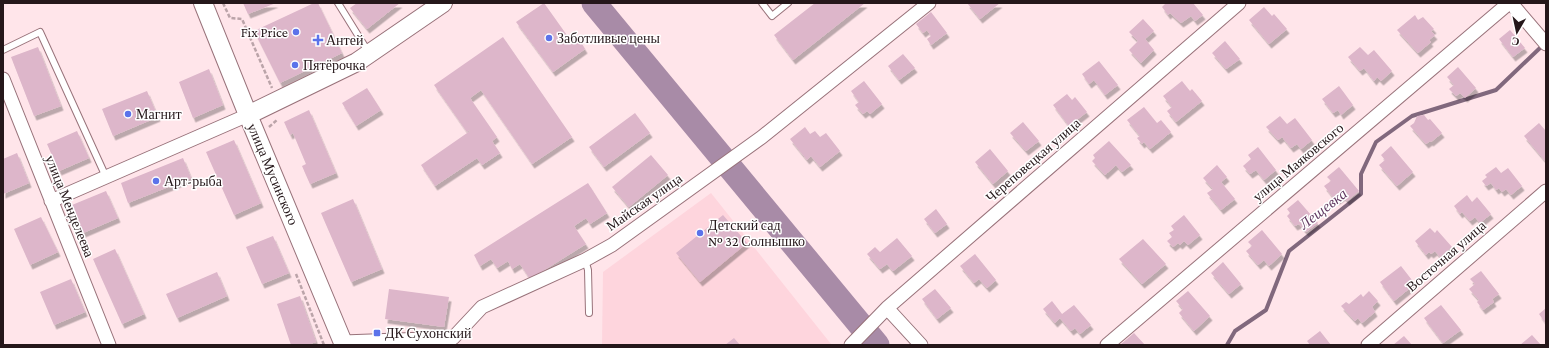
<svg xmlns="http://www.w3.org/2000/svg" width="1549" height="348" viewBox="0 0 1549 348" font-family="'Crimson Pro',serif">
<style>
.built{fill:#fed5dd}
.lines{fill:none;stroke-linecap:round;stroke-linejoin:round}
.stream{stroke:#81687d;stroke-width:4}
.river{stroke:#a88ba7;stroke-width:25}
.building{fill:#ddb6ca;filter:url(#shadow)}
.lane-casing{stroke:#98727a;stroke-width:8}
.street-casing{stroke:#98727a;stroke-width:15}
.secondary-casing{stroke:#98727a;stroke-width:20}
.path{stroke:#bba4a9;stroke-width:2.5;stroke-dasharray:4 2;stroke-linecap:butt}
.lane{stroke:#fff;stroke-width:6}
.street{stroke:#fff;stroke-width:13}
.secondary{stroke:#fff;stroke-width:18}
.poi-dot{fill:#5b73ea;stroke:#fff;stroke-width:1.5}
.labels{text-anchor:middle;stroke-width:3;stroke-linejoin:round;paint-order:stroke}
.poi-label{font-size:14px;fill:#25171a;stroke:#fff;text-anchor:start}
.street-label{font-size:14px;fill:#25171a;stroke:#fff}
.water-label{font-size:15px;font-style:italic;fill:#613961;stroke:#fff}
</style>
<defs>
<filter id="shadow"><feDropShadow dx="2.5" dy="4.5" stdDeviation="0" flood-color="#0004"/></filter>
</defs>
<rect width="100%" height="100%" fill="#ffe5ea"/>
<path class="built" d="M711,193L831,344L830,345H602L603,272Z"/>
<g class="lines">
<path class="stream" d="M1227,345L1235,331L1266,310L1289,251L1361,194V174L1376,142L1412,116L1496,90L1541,47"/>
<path class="river" d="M594,3L877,345"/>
</g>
<path class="building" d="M243,3H276L248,14Z
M314,3H318L342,53L280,83L254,31Z
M357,3H400L367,29L350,8Z
M544,3L571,41L577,36L585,49L553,72L516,22Z
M815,3H865L793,60L774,35Z
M967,3H1000L980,19Z
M1166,3H1193L1203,15L1195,21L1191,16L1181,23L1170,13L1168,15L1162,7Z
M1264,7L1272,16L1274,14L1287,29L1269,44L1249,20Z
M931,12L947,33L931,45L927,39L931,36L927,30L923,33L916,24Z
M1415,15L1418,20L1423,17L1434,29L1431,31L1435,35L1429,40L1431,42L1418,53L1397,30Z
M1143,19L1154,31L1145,39L1154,50L1141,63L1129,50L1138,41L1129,32Z
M1510,30L1525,48L1513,57L1499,39Z
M503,37L572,137L532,164L481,90L470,98L497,137L492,141L500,153L482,165L477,158L435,186L421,165L470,131L469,130L467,132L434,85Z
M1225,41L1240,59L1226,69L1212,53Z
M38,47L61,106L34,116L11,57Z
M1360,47L1368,55L1374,50L1392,71L1381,81L1377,77L1374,81L1364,68L1360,71L1348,57Z
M903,54L915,68L899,80L888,66Z
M1099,61L1118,85L1105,95L1094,80L1089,84L1082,74Z
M1458,67L1476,88L1465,98L1460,93L1456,96L1449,89L1454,85L1447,77Z
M209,69L223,105L193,118L179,82Z
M864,81L882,104L870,114L867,111L863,114L855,105L859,102L851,91Z
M1182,81L1190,91L1192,89L1202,101L1176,122L1167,111L1172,107L1163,96Z
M1339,86L1353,105L1341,115L1338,110L1333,113L1322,99Z
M367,88L381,110L356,126L342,103Z
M147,91L158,117L113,136L102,109Z
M1067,94L1072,100L1075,97L1087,112L1069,126L1053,105Z
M1144,107L1157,123L1161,120L1171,132L1150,149L1144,142L1142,144L1137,138L1140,136L1127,120Z
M309,110L336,173L310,184L302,166L306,164L293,133L290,135L284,122Z
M635,113L650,133L604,167L589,147Z
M1424,115L1428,120L1430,119L1442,133L1431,142L1430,141L1426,144L1410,126L1414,123L1417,116Z
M1280,116L1287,124L1295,118L1312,140L1301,149L1297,144L1291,148L1282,137L1278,140L1266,127Z
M1023,122L1039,141L1026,151L1010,133Z
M1539,123L1546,131V162L1524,136Z
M805,127L810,134L815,131L820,137L826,133L840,151L820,167L811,156L807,160L790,139Z
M77,131L89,158L59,171L47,144Z
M234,140L261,203L234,215L206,152Z
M1109,141L1131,165L1122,172L1116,165L1105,175L1092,161L1095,158L1093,155Z
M1391,146L1413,172L1397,186L1379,165L1385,160L1381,155Z
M1258,147L1276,170L1264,180L1256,170L1250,174L1243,166L1251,159L1248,155Z
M990,149L1008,171L993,184L975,162Z
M17,153L29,183L3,194V159Z
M651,155L668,175L629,207L612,187Z
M183,158L191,178L128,203L121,183Z
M1217,165L1227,177L1221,182L1235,199L1221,210L1207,193L1213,189L1203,178Z
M1339,167L1359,191L1347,201L1343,196L1336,201L1324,186L1331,181L1327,177Z
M1496,167L1501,173L1508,168L1522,186L1511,195L1506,189L1502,192L1499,188L1496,190L1491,183L1486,186L1482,181L1487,177L1485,175Z
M588,183L607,213L590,224L586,218L574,226L586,244L530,279L520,264L512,269L508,261L497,268L491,259L480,266L474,255Z
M106,191L118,218L83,233L72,205Z
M1467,195L1472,202L1477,197L1491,214L1480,223L1475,217L1470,221L1462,212L1460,214L1454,206Z
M353,199L382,269L351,282L321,213Z
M1298,200L1318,223L1306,232L1299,224L1295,226L1287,216L1290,213L1287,209Z
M936,209L947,224L935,233L924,219Z
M723,215L747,243L700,282L676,253Z
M1184,215L1200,235L1188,245L1184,241L1180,245L1178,243L1173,247L1167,241L1172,237L1169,233L1174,230L1171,226Z
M41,217L58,252L30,265L14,229Z
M1430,228L1435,233L1437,230L1452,247L1440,257L1435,251L1431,254L1429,252L1426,255L1415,241Z
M1262,230L1282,254L1269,266L1264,260L1258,265L1246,251L1252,246L1248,242Z
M273,236L289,273L262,284L246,247Z
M897,238L912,256L893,271L887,264L880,269L867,254L875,247L880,252Z
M1143,239L1166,264L1142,284L1119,259Z
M115,249L144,314L122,324L93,259Z
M975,254L996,280L987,288L979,279L974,283L960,266Z
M1223,262L1241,284L1229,294L1211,273Z
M1401,266L1415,284L1394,301L1380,282Z
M1481,271L1499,294L1492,299L1494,302L1483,310L1477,302L1479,300L1469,289L1475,284L1470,279Z
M217,272L227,296L177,318L166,294Z
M71,279L85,312L54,325L40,292Z
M389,289L449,297L444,327L385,319Z
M935,289L951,308L937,319L922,299Z
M1188,291L1210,316L1194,331L1179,313L1183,309L1176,301Z
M1369,291L1378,301L1372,307L1375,312L1362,323L1358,318L1355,321L1341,306L1346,302L1349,304L1361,294L1363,297Z
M300,296L316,342L307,345H291L277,304Z
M1052,301L1062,314L1074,305L1091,325L1080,334L1075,328L1071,331L1060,318L1055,323L1043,309Z
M1441,305L1461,330L1443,343L1424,318Z
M1546,308V324L1539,314Z
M1320,331L1331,345H1310L1307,341Z
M1134,333L1145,345H1120Z
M1532,335L1541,345H1520Z
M1404,336L1412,345H1393Z
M734,338L740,345H725Z"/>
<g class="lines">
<defs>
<path id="lane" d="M338,3L369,53
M762,3L772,16L788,3
M3,50L40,32L106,177
M585,260L588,270L589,313"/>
<path id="street" d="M1511,3L1546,44
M3,79L109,345
M51,201L248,115
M887,308L921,345
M343,342L453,338L482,307L585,260L612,245L762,137L929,3
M851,345L887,308L1239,3
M1107,345L1509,3
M1368,345L1546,191"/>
<path id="secondary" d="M203,3L248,115L344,345
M248,115L357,62L443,3"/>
</defs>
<use href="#lane" class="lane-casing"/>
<use href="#street" class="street-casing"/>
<use href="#secondary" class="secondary-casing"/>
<path class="path" d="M223,3L230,18L242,19L272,88
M269,127L277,120
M296,274L324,345"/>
<use href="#lane" class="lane"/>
<use href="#street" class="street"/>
<use href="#secondary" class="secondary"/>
</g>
<g class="poi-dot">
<circle cx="296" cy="32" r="4"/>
<circle cx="549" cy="38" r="4"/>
<path d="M316 34h4v4h4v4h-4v4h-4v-4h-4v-4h4z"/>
<circle cx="295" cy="65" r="4"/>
<circle cx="128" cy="114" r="4"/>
<circle cx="156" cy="181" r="4"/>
<circle cx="700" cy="233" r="4"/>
<rect x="373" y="329" width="8" height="8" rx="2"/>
</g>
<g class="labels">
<g class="poi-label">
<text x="288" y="37" text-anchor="end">Fix Price</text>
<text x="557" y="43">Заботливые цены</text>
<text x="326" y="45">Антей</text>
<text x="303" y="70">Пятёрочка</text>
<text x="136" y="119">Магнит</text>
<text x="164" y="186">Арт-рыба</text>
<text x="708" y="230">Детский сад<tspan x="708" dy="16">№ 32 Солнышко</tspan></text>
<text x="385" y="338">ДК Сухонский</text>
</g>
<g class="street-label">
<text transform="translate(1033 160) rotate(-41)" y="5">Череповецкая улица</text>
<text transform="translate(1298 162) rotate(-40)" y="5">улица Маяковского</text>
<text transform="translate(273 174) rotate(67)" y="5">улица Мусинского</text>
<text transform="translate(644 202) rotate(-35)" y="5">Майская улица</text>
<text transform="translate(70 206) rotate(68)" y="5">улица Менделеева</text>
<text transform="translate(1446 256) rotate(-41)" y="5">Восточная улица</text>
</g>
<g class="water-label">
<text transform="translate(1323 209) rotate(-38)" y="5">Лещевка</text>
</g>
</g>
<rect width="1549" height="348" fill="none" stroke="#25171a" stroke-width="8"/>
<g transform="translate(1517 32) rotate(189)" stroke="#ffffff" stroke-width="3" paint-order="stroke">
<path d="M0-3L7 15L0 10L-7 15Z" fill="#25171a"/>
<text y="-6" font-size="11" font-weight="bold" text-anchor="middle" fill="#25171a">С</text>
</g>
</svg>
